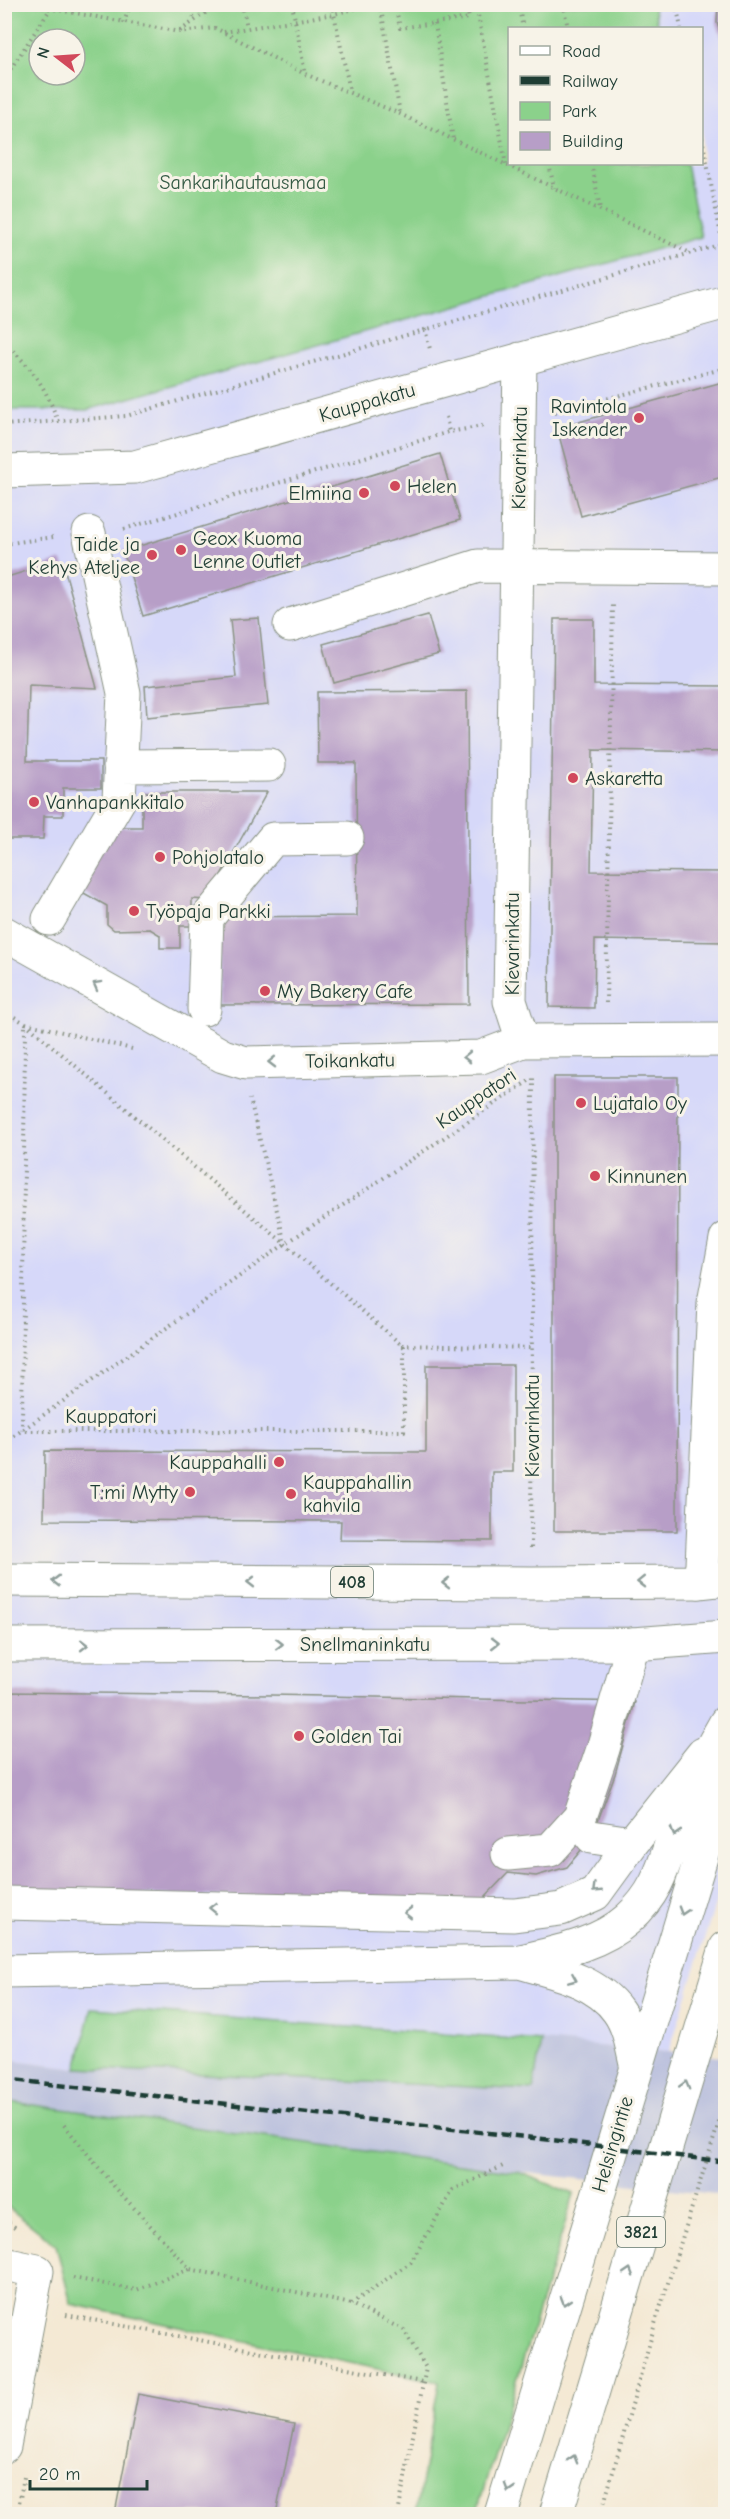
<svg xmlns="http://www.w3.org/2000/svg" width="730" height="2519" viewBox="0 0 730 2519" font-family="'Comic Neue',sans-serif">
<style>
.built{fill:#d6d8f9}
.industrial{fill:#bec3de}
.green{fill:#8bd18b;stroke:#558760;stroke-width:1.5;fill-rule:evenodd}
.building{fill:#b79ec7}
.lines{fill:none;stroke-linecap:round;stroke-linejoin:round}
.minor-casing{stroke:#8a9384;stroke-width:35}
.major-casing{stroke:#8a9384;stroke-width:35}
.path{stroke:#8a9384;stroke-width:4;stroke-dasharray:1.5 4.5;stroke-linecap:butt}
.minor{stroke:#fff;stroke-width:33}
.major{stroke:#fff;stroke-width:33}
.rail{stroke:#1f3d34;stroke-width:4.5;stroke-dasharray:9 4.5;stroke-linecap:butt}
.oneway{stroke:#8f9e9a}
.poi-dot{fill:#d1495b;stroke:#f7f3e8;stroke-width:2}
.labels{text-anchor:middle;stroke-width:6;stroke-linejoin:round;paint-order:stroke}
.shield{fill:#f7f3e8;stroke:#60746a;stroke-width:1.5}
.shield-label{font-size:18px;font-weight:bold;fill:#1f3d34}
.park-label{font-size:20px;fill:#355b45;stroke:#f7f3e8}
.street-label{font-size:20px;fill:#1f3d34;stroke:#f7f3e8}
.poi-label{font-size:20px;fill:#1f3d34;stroke:#f7f3e8;text-anchor:start}
</style>
<rect width="100%" height="100%" fill="#f7f3e8"/>
<filter id="ink" filterUnits="userSpaceOnUse"><feTurbulence type="fractalNoise" baseFrequency=".0167" numOctaves="2"/><feDisplacementMap in="SourceGraphic" scale="12" xChannelSelector="R" yChannelSelector="G"/><feConvolveMatrix kernelMatrix="1 2 1 2 8 2 1 2 1" color-interpolation-filters="sRGB"/></filter>
<filter id="wash" filterUnits="userSpaceOnUse"><feTurbulence type="fractalNoise" baseFrequency=".008" numOctaves="4" result="noise"/><feDisplacementMap in="SourceGraphic" scale="24" xChannelSelector="R" yChannelSelector="G"/><feGaussianBlur stdDeviation="1.35" result="paint"/><feColorMatrix in="noise" values="0 0 0 0 0 0 0 0 0 0 0 0 0 0 0 0 0 1.4 0 .05"/><feComposite in="paint" operator="in"/></filter>
<g filter="url(#wash)">
<rect width="100%" height="100%" fill="#f4e9d4"/>
<path class="built" d="M653,5H725L726,1870L669,2052L92,2008L77,2068L5,2059V410H87L700,237L686,164H702V28H658Z"/>
<path class="industrial" d="M541,2041L725,2057V2195L518,2172L5,2101V2059L77,2068L532,2089Z"/>
<path class="green" d="M5,4L653,5L658,28H510V164H686L701,237L87,410H5ZM39,39H75V75H39Z
M92,2008L541,2041L533,2090L77,2068Z
M4,2101L518,2172L574,2194L476,2514H416L439,2382L71,2304L56,2245L5,2205Z"/>
<g id="blocks">
<path class="building" d="M718,4H726V50L717,23Z
M726,381V476L581,516L557,428Z
M440,454L460,520L143,616L123,551Z
M62,560L97,688L29,685L27,761H101V788H63V816H44L43,839H4V578Z
M428,615L439,654L334,683L323,644Z
M259,618L268,705L147,717L145,686L236,677L230,620Z
M554,619H594V685L726,686V752L593,750L591,871L726,872V942L595,940L594,1008L549,1007Z
M467,691L469,1004L220,1005L219,917L357,916L356,763H318L317,692Z
M142,792H267L207,900L192,899V926H180V948H160V935L150,929L114,930L107,924V906L73,887L107,827H142Z
M554,1077H678L677,1531H554Z
M426,1365H513V1472H492V1541L340,1540L341,1521L44,1520L45,1451L426,1452Z
M4,1692L271,1695L635,1702L615,1774L592,1837L567,1867L536,1876L508,1873L481,1901L4,1892Z
M138,2394L294,2424L276,2514L115,2513Z"/>
</g>
</g>
<g filter="url(#ink)">
<use href="#blocks" fill-opacity="0" stroke="#8a9384" stroke-width="1.5"/>
<g class="lines">
<defs>
<path id="minor" d="M520,359L510,1001L523,1041
M4,471L135,467L726,302
M290,625L478,566L726,568
M120,766L269,765
M49,919L119,800L124,693L89,533
M4,933L223,1056L246,1063L481,1057L523,1041L726,1040
M204,1009L207,918L273,839L347,838
M699,1582L702,1565L714,1303L726,1239
M592,1837L632,1843L703,1754
M508,1854L550,1850L580,1817L603,1749L633,1644
M4,1903L514,1915L561,1909L595,1894L632,1843
M4,2264L37,2271L4,2446"/>
<path id="major" d="M4,1580L532,1583L699,1582L726,1579
M4,1645L633,1644L726,1637
M519,1962C554,1972 596,1980 618,2011C629,2026 632,2047 636,2064
M4,1971L517,1962C554,1953 599,1945 628,1919C662,1889 665,1857 680,1818C692,1785 708,1753 726,1722
M501,2514L726,1775
M556,2514L726,1948"/>
</defs>
<use href="#minor" class="minor-casing"/>
<use href="#major" class="major-casing"/>
<path class="path" d="M25,4L180,32L215,28L305,74L400,114L688,252
M192,4L194,19
M242,4L247,27
M292,4L305,73
M332,4L350,91
M380,4L400,113
M395,4L400,28L469,18L466,4
M476,4L506,165
M518,4L523,28
M563,4L568,28
M676,4L681,28
M124,23L130,4
M435,24L453,140
M180,31L218,4
M224,32L334,14L374,4
M4,79L49,11
M702,138L726,261
M549,164L554,188
M592,164L600,209
M425,329L430,349
M4,343C32,367 46,387 58,422
M555,412L726,368
M446,417L449,432
M4,425L126,416L726,243
M124,529L449,432L483,426
M4,544L54,537
M606,1003L613,603
M4,1011L25,1023L285,1244
M132,1049L25,1023L22,1431H404V1347L285,1244L250,1099
M402,1345L532,1348
M4,1443L285,1244L530,1080
M531,1548L533,1076
M4,2056L9,2060
M64,2125L112,2184L190,2269L351,2304L404,2330L426,2368L398,2514
M4,2219L16,2228
M73,2278L136,2290L190,2269
M351,2304L411,2262L453,2190L505,2165
M66,2315L422,2382
M17,2514L24,2477
M601,2514L655,2324L726,2100"/>
<use href="#minor" class="minor"/>
<use href="#major" class="major"/>
<path class="rail" d="M4,2079L560,2141L726,2162"/>
</g>
<defs><path id="oneway-chevron" d="M-2-3.5L2.5 0L-2 3.5" fill="none" stroke-width="1.6" stroke-linecap="round" stroke-linejoin="round" transform="scale(1.5)"/></defs>
<g class="oneway">
<use href="#oneway-chevron" transform="translate(97 985) rotate(-151)"/>
<use href="#oneway-chevron" transform="translate(467 1057) rotate(179)"/>
<use href="#oneway-chevron" transform="translate(272 1062) rotate(179)"/>
<use href="#oneway-chevron" transform="translate(56 1581) rotate(-180)"/>
<use href="#oneway-chevron" transform="translate(251 1582) rotate(-180)"/>
<use href="#oneway-chevron" transform="translate(641 1582) rotate(179)"/>
<use href="#oneway-chevron" transform="translate(446 1583) rotate(-180)"/>
<use href="#oneway-chevron" transform="translate(495 1643)"/>
<use href="#oneway-chevron" transform="translate(279 1644)"/>
<use href="#oneway-chevron" transform="translate(84 1645)"/>
<use href="#oneway-chevron" transform="translate(675 1832) rotate(107)"/>
<use href="#oneway-chevron" transform="translate(596 1889) rotate(136)"/>
<use href="#oneway-chevron" transform="translate(213 1908) rotate(-179)"/>
<use href="#oneway-chevron" transform="translate(683 1911) rotate(107)"/>
<use href="#oneway-chevron" transform="translate(408 1913) rotate(-179)"/>
<use href="#oneway-chevron" transform="translate(573 1979) rotate(23)"/>
<use href="#oneway-chevron" transform="translate(685 2085) rotate(-74)"/>
<use href="#oneway-chevron" transform="translate(629 2272) rotate(-73)"/>
<use href="#oneway-chevron" transform="translate(565 2301) rotate(107)"/>
<use href="#oneway-chevron" transform="translate(573 2459) rotate(-73)"/>
<use href="#oneway-chevron" transform="translate(509 2488) rotate(107)"/>
</g>
</g>
<g class="poi-dot">
<circle cx="639" cy="418" r="6"/>
<circle cx="395" cy="486" r="6"/>
<circle cx="364" cy="493" r="6"/>
<circle cx="181" cy="550" r="6"/>
<circle cx="152" cy="555" r="6"/>
<circle cx="573" cy="778" r="6"/>
<circle cx="34" cy="802" r="6"/>
<circle cx="160" cy="857" r="6"/>
<circle cx="134" cy="911" r="6"/>
<circle cx="265" cy="991" r="6"/>
<circle cx="581" cy="1103" r="6"/>
<circle cx="595" cy="1176" r="6"/>
<circle cx="279" cy="1462" r="6"/>
<circle cx="190" cy="1492" r="6"/>
<circle cx="291" cy="1494" r="6"/>
<circle cx="299" cy="1736" r="6"/>
</g>
<g class="labels">
<g class="shield">
<rect x="331" y="1567" width="42" height="30" rx="4.5"/>
<rect x="617" y="2217" width="48" height="30" rx="4.5"/>
</g>
<g class="shield-label">
<text x="352" y="1588">408</text>
<text x="641" y="2238">3821</text>
</g>
<g class="park-label">
<text x="243" y="189">Sankarihautausmaa</text>
</g>
<g class="street-label">
<text transform="translate(367 402) rotate(-16)" y="7">Kauppakatu</text>
<text transform="translate(519 458) rotate(-89)" y="7">Kievarinkatu</text>
<text transform="translate(512 944) rotate(-90)" y="7">Kievarinkatu</text>
<text transform="translate(350 1060) rotate(-1)" y="7">Toikankatu</text>
<text transform="translate(476 1098) rotate(-34)" y="7">Kauppatori</text>
<text x="111" y="1423">Kauppatori</text>
<text transform="translate(532 1426) rotate(-90)" y="7">Kievarinkatu</text>
<text x="365" y="1651">Snellmaninkatu</text>
<text transform="translate(612 2144) rotate(-73)" y="7">Helsingintie</text>
</g>
<g class="poi-label">
<text x="627" y="413" text-anchor="end">Ravintola<tspan x="627" dy="23">Iskender</tspan></text>
<text x="407" y="493">Helen</text>
<text x="352" y="500" text-anchor="end">Elmiina</text>
<text x="193" y="545">Geox Kuoma<tspan x="193" dy="23">Lenne Outlet</tspan></text>
<text x="140" y="551" text-anchor="end">Taide ja<tspan x="140" dy="23">Kehys Ateljee</tspan></text>
<text x="585" y="785">Askaretta</text>
<text x="46" y="809">Vanhapankkitalo</text>
<text x="172" y="864">Pohjolatalo</text>
<text x="146" y="918">Työpaja Parkki</text>
<text x="277" y="998">My Bakery Cafe</text>
<text x="593" y="1110">Lujatalo Oy</text>
<text x="607" y="1183">Kinnunen</text>
<text x="267" y="1469" text-anchor="end">Kauppahalli</text>
<text x="303" y="1489">Kauppahallin<tspan x="303" dy="23">kahvila</tspan></text>
<text x="178" y="1499" text-anchor="end">T:mi Mytty</text>
<text x="311" y="1743">Golden Tai</text>
</g>
</g>
<rect width="730" height="2519" fill="none" stroke="#f7f3e8" stroke-width="24"/>
<rect x="508" y="27" width="195" height="138" fill="#f7f3e8" stroke="#a1aaa0" stroke-width="1.5"/>
<rect x="520" y="46" width="30" height="9" fill="#ffffff" stroke="#a1aaa0" stroke-width="1.5"/>
<text x="562" y="57" font-size="18" fill="#1f3d34">Road</text>
<rect x="520" y="76" width="30" height="9" fill="#1f3d34" stroke="#a1aaa0" stroke-width="1.5"/>
<text x="562" y="87" font-size="18" fill="#1f3d34">Railway</text>
<rect x="520" y="102" width="30" height="18" fill="#8bd18b" stroke="#a1aaa0" stroke-width="1.5"/>
<text x="562" y="117" font-size="18" fill="#1f3d34">Park</text>
<rect x="520" y="132" width="30" height="18" fill="#b79ec7" stroke="#a1aaa0" stroke-width="1.5"/>
<text x="562" y="147" font-size="18" fill="#1f3d34">Building</text>
<g transform="translate(57 57) rotate(287)"><circle r="28" fill="#f7f3e8" stroke="#a1aaa0" stroke-width="1.5"/>
<path d="M0-4.5L10 22L0 15L-10 22Z" fill="#d1495b"/>
<text y="-9" font-size="16" font-weight="bold" text-anchor="middle" fill="#1f3d34">N</text>
</g>
<path d="M30 2480v9h117v-9" fill="none" stroke="#1f3d34" stroke-width="3"/>
<text x="39" y="2480" font-size="18" fill="#1f3d34" stroke="#f7f3e8" stroke-width="4.5" paint-order="stroke">20 m</text>
</svg>
